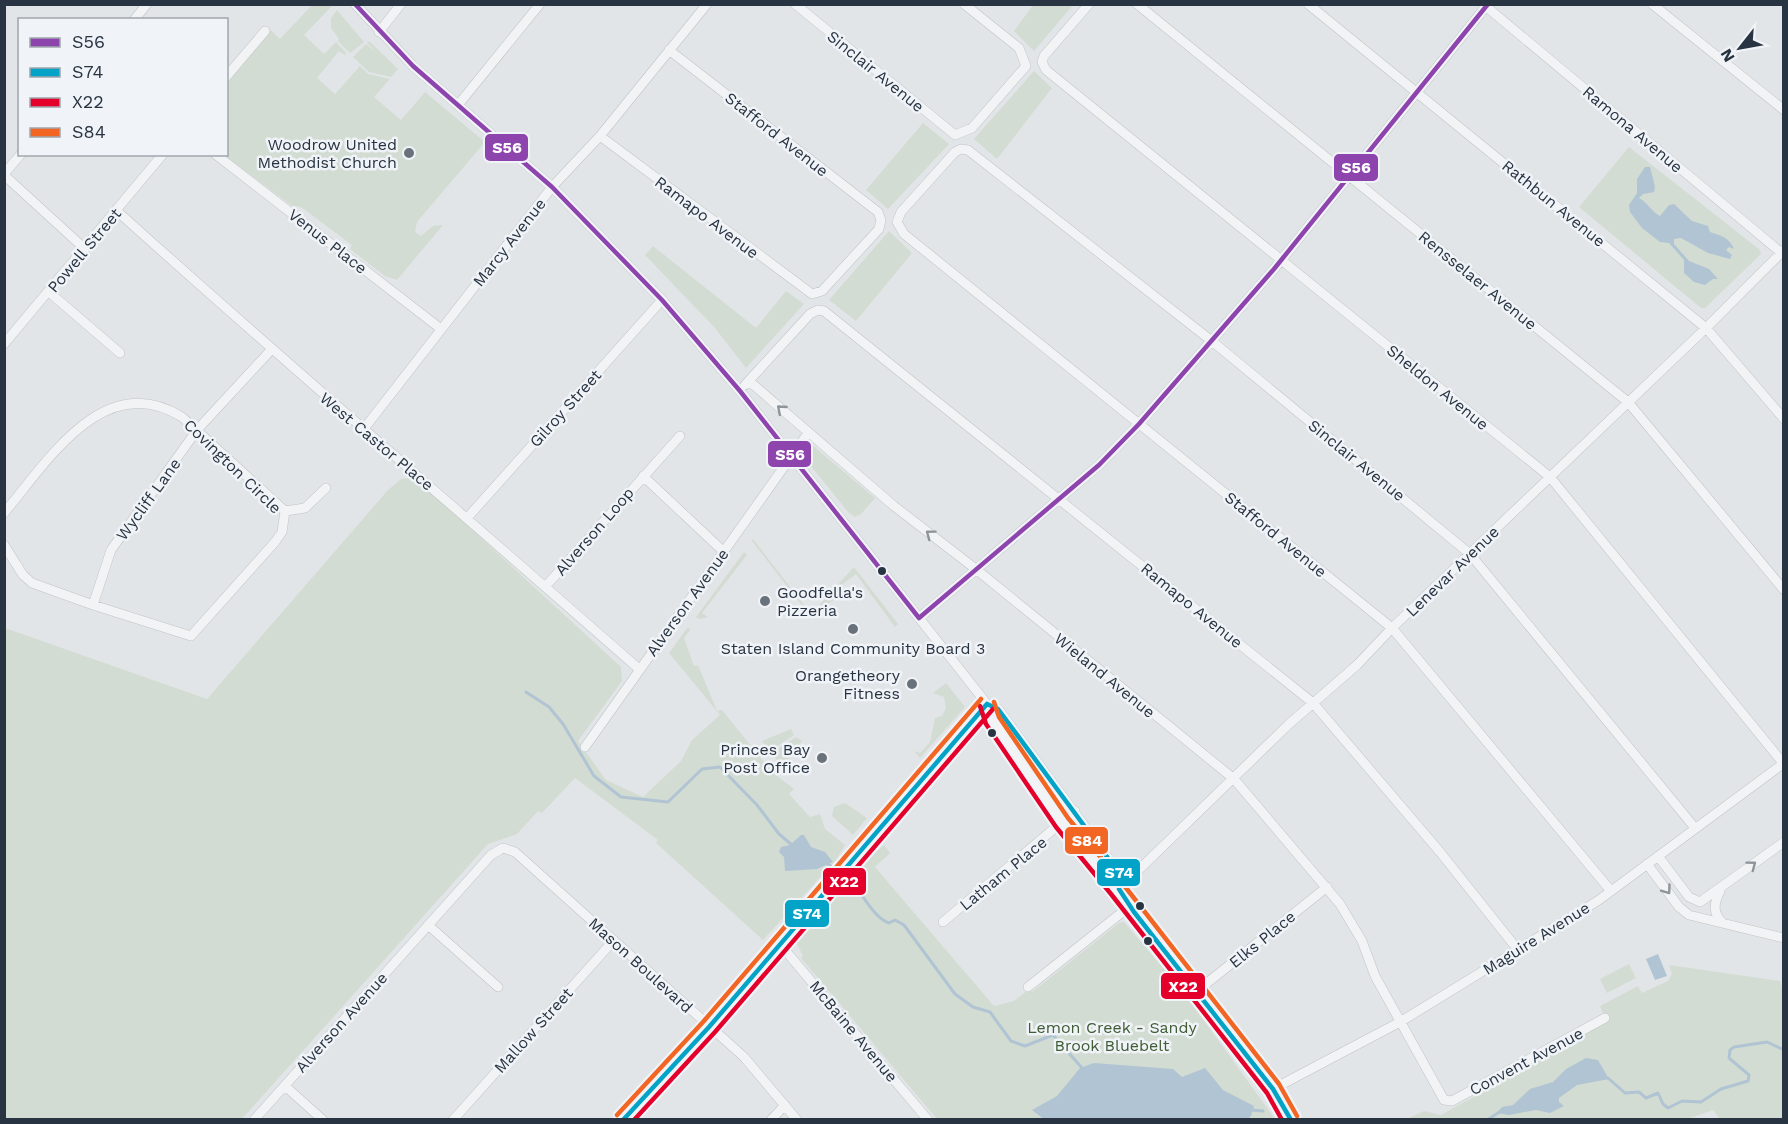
<svg xmlns="http://www.w3.org/2000/svg" width="1788" height="1124" viewBox="0 0 1788 1124" font-family="'Work Sans',sans-serif">
<style>
.green{fill:#d3dcd2}
.water{fill:#b0c4d3}
.lines{fill:none;stroke-linecap:round;stroke-linejoin:round}
.stream{stroke:#b0c4d3;stroke-width:3}
.minor-casing{stroke:#c0c3c5;stroke-width:10}
.minor{stroke:#f2f3f4;stroke-width:9}
.bus-1-casing{stroke:#f0f3f7;stroke-width:9}
.bus-2-casing{stroke:#f0f3f7;stroke-width:9}
.bus-3-casing{stroke:#f0f3f7;stroke-width:9}
.bus-4-casing{stroke:#f0f3f7;stroke-width:9}
.bus-1{stroke:#8e44ad;stroke-width:4.5}
.bus-2{stroke:#02a3c7;stroke-width:4.5}
.bus-3{stroke:#e4002b;stroke-width:4.5}
.bus-4{stroke:#f26522;stroke-width:4.5}
.oneway{stroke:#8d949a}
.poi-dot{fill:#69727b;stroke:#f0f3f7;stroke-width:2}
.bus-dot{fill:#283441;stroke:#f0f3f7;stroke-width:2}
.labels{text-anchor:middle;stroke-width:5;stroke-linejoin:round;paint-order:stroke}
.street-label{font-size:16px;fill:#283441;stroke:#f0f3f7}
.poi-label{font-size:16px;fill:#283441;stroke:#f0f3f7;text-anchor:end}
.park-label{font-size:16px;fill:#405d35;stroke:#f0f3f7}
.line-badge{stroke:#f0f3f7;stroke-width:2}
.badge-label{font-size:16px;text-anchor:middle;font-weight:bold;fill:#fff}
</style>
<rect width="100%" height="100%" fill="#e2e5e7"/>
<path class="green" d="M313,4L333,5L304,35L324,54L336,42L346,53L345,55L339,51L317,78L335,94L360,66L368,74L390,79L374,97L401,120L425,92L485,142L417,222L415,232L421,236L433,226L443,225L397,280L385,276L350,249L352,245L301,207L292,206L224,155L226,154L227,83L271,30L280,39Z
M1033,5H1073L1034,51L1014,31Z
M337,10L364,42L350,53L338,41L339,39L331,28V18Z
M369,41L398,69L391,77L369,72L353,57L366,44L378,54L367,43Z
M1034,71L1052,88L997,159L974,139Z
M923,123L949,144L888,209L866,190Z
M1629,147L1760,250L1761,254L1705,308H1701L1579,207Z
M889,231L912,253L856,321L829,300Z
M653,246L756,328L786,291L804,304L746,368L715,328L645,255Z
M806,443L812,445L875,498L861,514L855,517L849,513L802,455L801,450Z
M410,478L418,480L621,667L622,681L578,741L606,780L643,797L681,761L692,740L720,715L669,653L688,627L690,630L684,638L694,666L698,665L717,711L722,710L772,772L794,789L789,794L810,817L820,814L825,829L845,845L836,860L763,940L656,843L658,840L575,778L542,813L538,811L517,834L488,844L242,1119L5,1120V628L207,699L388,490L401,479Z
M753,539L811,614L854,567L898,624L895,627L856,574L835,590L840,595L811,617L752,541Z
M744,552L747,555L702,613L708,617L700,619L696,617Z
M946,683L965,707L920,758L914,751L920,753L930,742L935,718L942,716L946,708L944,697L933,693Z
M791,729L794,735L770,751L762,741Z
M796,737L802,741L783,767L771,753Z
M845,803L867,818L853,835L832,816L834,807Z
M884,845L890,853L875,867L994,1006L1014,1001L1028,990L1032,992L1119,923L1124,922L1182,990L1275,1119H937L801,958L803,956L796,942L798,934L848,876Z
M1629,964L1636,978L1607,993L1600,979Z
M1669,965L1780,981L1784,995L1783,1119H1720L1713,1110L1685,1120H1405L1424,1111L1441,1115L1607,1022L1600,1006L1638,986L1642,993L1668,981L1672,974Z"/>
<path class="water" d="M1645,167H1650L1655,187L1654,192L1643,194L1639,198C1648,203 1652,212 1660,216L1669,205L1674,204L1692,221L1708,226L1710,232C1720,235 1730,238 1734,249L1729,247L1726,250L1732,255L1730,259L1708,253L1681,238L1674,239V244L1689,261L1709,269L1718,279H1713L1705,285L1694,282L1684,273V260L1669,243L1660,242L1642,228L1630,212L1629,205L1637,193V179Z
M801,835H804L811,847L825,852L833,862L817,869L785,871L784,857L779,852L781,847L790,845Z
M1658,954L1667,976L1655,980L1646,959Z
M1586,1058L1598,1060L1609,1079L1577,1085L1559,1098V1102L1564,1106L1550,1113L1536,1110L1509,1115L1497,1113L1502,1107L1513,1105L1530,1089L1553,1082L1566,1069Z
M1094,1063L1173,1069L1182,1077L1205,1068L1223,1090L1254,1106L1251,1116L1247,1120H1045L1032,1110L1057,1096L1080,1068Z"/>
<g class="lines">
<path class="stream" d="M526,692L549,707L563,724L594,776L621,797L668,802L702,769L720,767L757,805L779,834L792,845
M824,862L831,866
M848,879C862,891 873,918 889,923L895,920L904,925L955,994L973,1007L990,1012L1011,1041L1025,1046L1053,1035L1082,1068
M1608,1078L1625,1093L1639,1092L1646,1098L1658,1093L1663,1104L1668,1108L1682,1101L1701,1102L1721,1089L1748,1081L1749,1075L1729,1058L1730,1050L1734,1047L1767,1042L1784,1050
M1251,1110L1263,1111
M1487,1120L1501,1111"/>
<defs>
<path id="minor" d="M355,4L413,66L552,187L662,300L740,391L987,704L992,720C1015,754 1037,790 1062,823C1085,854 1113,880 1134,912L1273,1089L1291,1120
M795,4L955,135L972,128L1026,66L1019,48L964,4
M1089,4L1044,56L1042,62L1046,70L1550,477L1783,763
M1137,4L1628,402L1784,590
M1308,4L1706,328L1784,419
M1483,4L1784,255
M1652,4L1784,110
M134,20L147,4
M379,32L401,4
M226,77L265,31
M458,105L540,4
M600,136L812,294L822,291L879,229L881,220L878,212L669,50
M215,154L441,329
M4,174L21,154
M4,175L85,249
M117,211C289,366 465,516 639,669
M49,292L120,353
M4,344L163,154
M749,381L894,506L977,570L1234,779L1340,904L1362,941L1375,976L1444,1100L1452,1101L1605,1018
M745,385L810,314L818,310L824,311L1313,703L1440,852L1518,950
M363,430L552,187L600,136L707,4
M643,476L724,552
M285,511L305,508L326,488
M4,513C48,461 104,368 182,417L285,511L282,532L275,542L191,636L93,605L32,583L23,575L4,545
M468,517L662,300
M545,587L680,436
M93,605L111,550L197,430L271,350
M919,618L1099,465L1139,424L1274,269L1488,4
M987,704L998,709L1119,873V889
M585,747L808,433
M1658,856L1689,897L1700,902L1784,842
M1647,864L1679,907L1689,915L1784,938
M1119,889L1289,724L1357,665L1392,628L1706,328L1784,250
M1611,891L1392,628L904,234L897,222L901,212L955,152L961,149L968,150L1213,342L1470,554L1695,828
M1720,891C1714,903 1712,913 1723,923
M943,922L1075,811
M428,925L498,987
M779,943L928,1120
M1028,987L1130,906
M1197,991L1327,887
M285,1086L323,1120
M1273,1089L1400,1022L1599,900L1784,763
M254,1120L491,855L503,848L515,852L744,1057L797,1120
M453,1120L614,940
M623,1120L709,1027L987,704
M771,1120L785,1105"/>
</defs>
<use href="#minor" class="minor-casing"/>
<use href="#minor" class="minor"/>
<defs>
<path id="bus-1" d="M355,4L413,66L552,187L662,300L740,391L919,618
M919,618L1099,465L1139,424L1274,269L1488,4"/>
<path id="bus-2" d="M987,704L998,709L1119,873V889L1134,912L1273,1089L1291,1120
M623,1120L709,1027L987,704"/>
<path id="bus-3" d="M980,706L986,724L1056,827L1111,894L1267,1093L1282,1120
M634,1120L715,1032L993,709"/>
<path id="bus-4" d="M994,702L999,717L1068,818L1123,884L1279,1084L1297,1116
M617,1115L703,1022L981,699"/>
</defs>
<use href="#bus-1" class="bus-1-casing"/>
<use href="#bus-2" class="bus-2-casing"/>
<use href="#bus-3" class="bus-3-casing"/>
<use href="#bus-4" class="bus-4-casing"/>
<use href="#bus-1" class="bus-1"/>
<use href="#bus-2" class="bus-2"/>
<use href="#bus-3" class="bus-3"/>
<use href="#bus-4" class="bus-4"/>
</g>
<defs><path id="oneway-chevron" d="M-2-3.5L2.5 0L-2 3.5" fill="none" stroke-width="1.6" stroke-linecap="round" stroke-linejoin="round" transform="scale(1.5)"/></defs>
<g class="oneway">
<use href="#oneway-chevron" transform="translate(781 409) rotate(-139)"/>
<use href="#oneway-chevron" transform="translate(930 534) rotate(-143)"/>
<use href="#oneway-chevron" transform="translate(1752 865) rotate(-37)"/>
<use href="#oneway-chevron" transform="translate(1667 890) rotate(54)"/>
</g>
<g class="poi-dot">
<circle cx="409" cy="153" r="6"/>
<circle cx="765" cy="601" r="6"/>
<circle cx="853" cy="629" r="6"/>
<circle cx="912" cy="684" r="6"/>
<circle cx="822" cy="758" r="6"/>
</g>
<g class="bus-dot">
<circle cx="882" cy="571" r="5"/>
<circle cx="992" cy="733" r="5"/>
<circle cx="1140" cy="906" r="5"/>
<circle cx="1148" cy="941" r="5"/>
</g>
<g class="labels">
<g class="street-label">
<text transform="translate(876 71) rotate(39)" y="6">Sinclair Avenue</text>
<text transform="translate(1633 129) rotate(40)" y="6">Ramona Avenue</text>
<text transform="translate(777 134) rotate(38)" y="6">Stafford Avenue</text>
<text transform="translate(1554 203) rotate(39)" y="6">Rathbun Avenue</text>
<text transform="translate(707 217) rotate(37)" y="6">Ramapo Avenue</text>
<text transform="translate(328 241) rotate(38)" y="6">Venus Place</text>
<text transform="translate(509 242) rotate(-52)" y="6">Marcy Avenue</text>
<text transform="translate(84 250) rotate(-50)" y="6">Powell Street</text>
<text transform="translate(1478 280) rotate(39)" y="6">Rensselaer Avenue</text>
<text transform="translate(1438 387) rotate(39)" y="6">Sheldon Avenue</text>
<text transform="translate(565 408) rotate(-48)" y="6">Gilroy Street</text>
<text transform="translate(377 441) rotate(40)" y="6">West Castor Place</text>
<text transform="translate(1357 460) rotate(39)" y="6">Sinclair Avenue</text>
<text transform="translate(233 466) rotate(44)" y="6">Covington Circle</text>
<text transform="translate(148 499) rotate(-54)" y="6">Wycliff Lane</text>
<text transform="translate(594 531) rotate(-49)" y="6">Alverson Loop</text>
<text transform="translate(1276 534) rotate(39)" y="6">Stafford Avenue</text>
<text transform="translate(1452 571) rotate(-44)" y="6">Lenevar Avenue</text>
<text transform="translate(687 602) rotate(-54)" y="6">Alverson Avenue</text>
<text transform="translate(1192 605) rotate(39)" y="6">Ramapo Avenue</text>
<text transform="translate(1105 675) rotate(39)" y="6">Wieland Avenue</text>
<text transform="translate(1003 873) rotate(-39)" y="6">Latham Place</text>
<text transform="translate(1536 938) rotate(-32)" y="6">Maguire Avenue</text>
<text transform="translate(1262 939) rotate(-39)" y="6">Elks Place</text>
<text transform="translate(641 965) rotate(42)" y="6">Mason Boulevard</text>
<text transform="translate(341 1022) rotate(-48)" y="6">Alverson Avenue</text>
<text transform="translate(533 1030) rotate(-48)" y="6">Mallow Street</text>
<text transform="translate(854 1031) rotate(50)" y="6">McBaine Avenue</text>
<text transform="translate(1526 1061) rotate(-28)" y="6">Convent Avenue</text>
</g>
<g class="poi-label">
<text x="397" y="150">Woodrow United<tspan x="397" dy="18">Methodist Church</tspan></text>
<text x="777" y="598" text-anchor="start">Goodfella's<tspan x="777" dy="18">Pizzeria</tspan></text>
<text x="853" y="654" text-anchor="middle">Staten Island Community Board 3</text>
<text x="900" y="681">Orangetheory<tspan x="900" dy="18">Fitness</tspan></text>
<text x="810" y="755">Princes Bay<tspan x="810" dy="18">Post Office</tspan></text>
</g>
<g class="park-label">
<text x="1112" y="1033">Lemon Creek - Sandy<tspan x="1112" dy="18">Brook Bluebelt</tspan></text>
</g>
</g>
<g class="line-badge">
<rect x="484" y="133" width="45" height="29" rx="6" fill="#8e44ad"/>
<rect x="1333" y="153" width="46" height="29" rx="6" fill="#8e44ad"/>
<rect x="767" y="440" width="45" height="28" rx="6" fill="#8e44ad"/>
<rect x="1064" y="826" width="45" height="29" rx="6" fill="#f26522"/>
<rect x="1096" y="858" width="45" height="29" rx="6" fill="#02a3c7"/>
<rect x="822" y="867" width="45" height="29" rx="6" fill="#e4002b"/>
<rect x="784" y="899" width="46" height="29" rx="6" fill="#02a3c7"/>
<rect x="1160" y="972" width="46" height="28" rx="6" fill="#e4002b"/>
</g>
<g class="badge-label">
<text x="507" y="153">S56</text>
<text x="1356" y="173">S56</text>
<text x="790" y="460">S56</text>
<text x="1087" y="846">S84</text>
<text x="1119" y="878">S74</text>
<text x="844" y="887">X22</text>
<text x="807" y="919">S74</text>
<text x="1183" y="992">X22</text>
</g>
<rect width="1788" height="1124" fill="none" stroke="#283441" stroke-width="12"/>
<rect x="18" y="18" width="210" height="138" fill="#f0f3f7" stroke="#a0a7ae" stroke-width="1.5"/>
<rect x="30" y="38" width="30" height="9" fill="#8e44ad" stroke="#a0a7ae" stroke-width="1.5"/>
<text x="72" y="48" font-size="18" fill="#283441">S56</text>
<rect x="30" y="68" width="30" height="9" fill="#02a3c7" stroke="#a0a7ae" stroke-width="1.5"/>
<text x="72" y="78" font-size="18" fill="#283441">S74</text>
<rect x="30" y="98" width="30" height="9" fill="#e4002b" stroke="#a0a7ae" stroke-width="1.5"/>
<text x="72" y="108" font-size="18" fill="#283441">X22</text>
<rect x="30" y="128" width="30" height="9" fill="#f26522" stroke="#a0a7ae" stroke-width="1.5"/>
<text x="72" y="138" font-size="18" fill="#283441">S84</text>
<g transform="translate(1740 48) rotate(239)" stroke="#f0f3f7" stroke-width="4.5" paint-order="stroke">
<path d="M0-4.5L10 22L0 15L-10 22Z" fill="#283441"/>
<text y="-9" font-size="16" font-weight="bold" text-anchor="middle" fill="#283441">N</text>
</g>
</svg>
